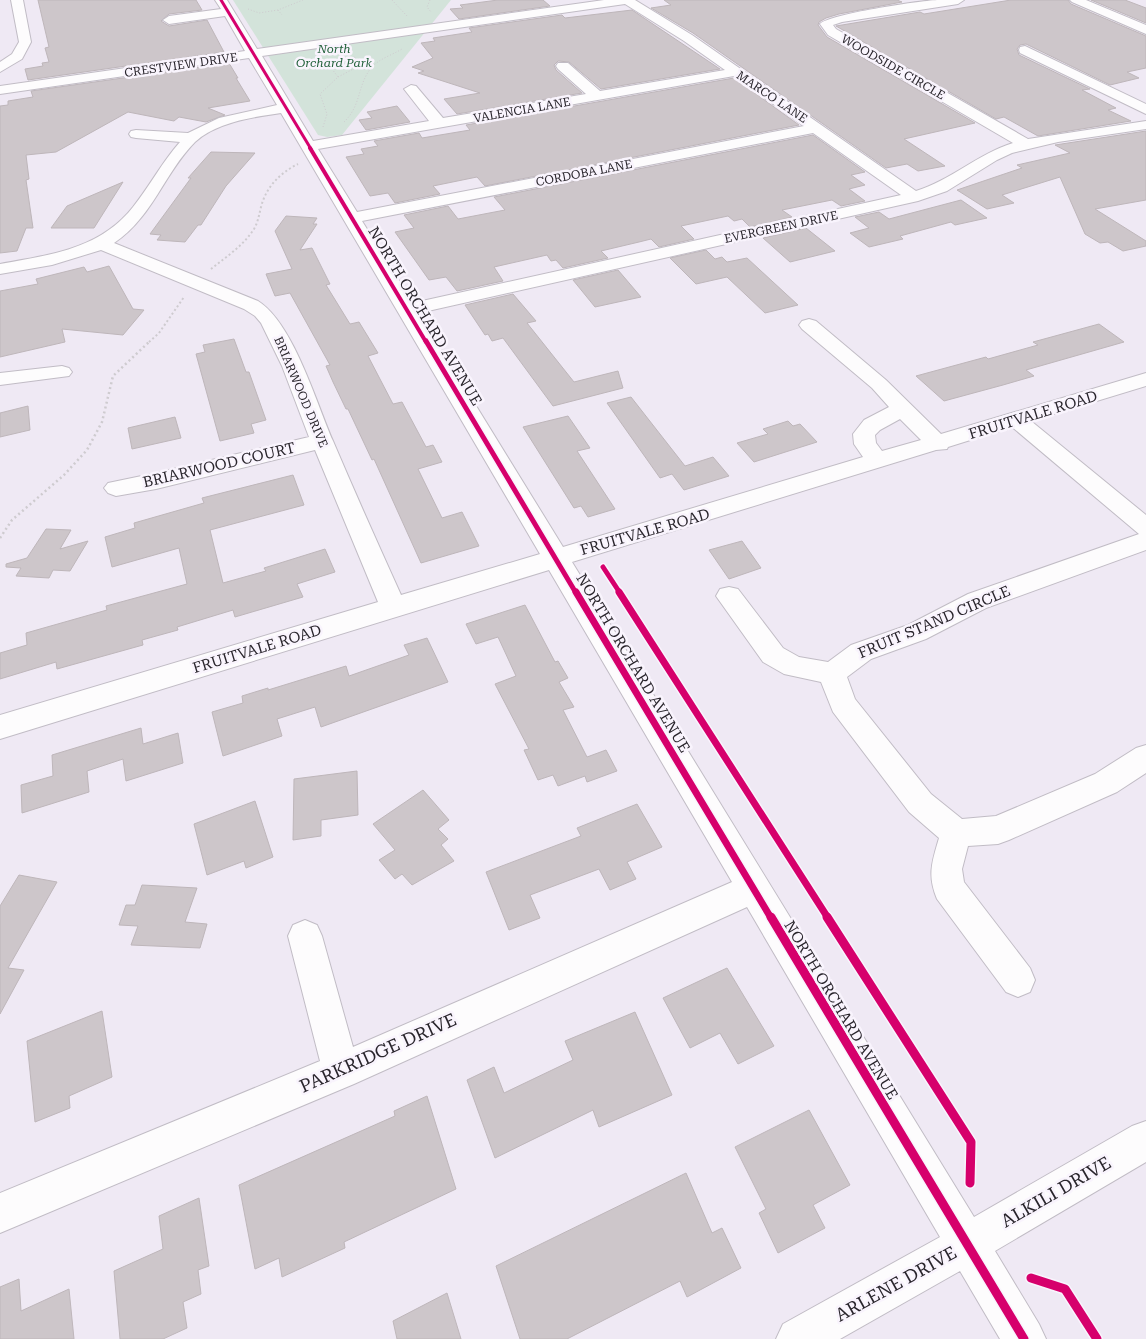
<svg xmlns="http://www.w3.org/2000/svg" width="1146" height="1339" viewBox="0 0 1146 1339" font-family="'Roboto Serif',serif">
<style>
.green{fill:#d3e3da}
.building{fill:#cdc6ca;stroke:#beb6ba}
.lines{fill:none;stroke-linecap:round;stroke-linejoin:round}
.minor-casing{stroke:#c1bcc5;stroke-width:2}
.path-far2{stroke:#cecbcf;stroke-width:1;stroke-dasharray:1 2;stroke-linecap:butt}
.path-far1{stroke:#cecbcf;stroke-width:2;stroke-dasharray:2 2.5;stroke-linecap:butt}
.path{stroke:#cecbcf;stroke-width:2.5;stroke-dasharray:2 3;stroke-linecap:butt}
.minor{fill:#fdfcfd;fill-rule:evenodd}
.cycleway-far4-casing{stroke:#f9f4fd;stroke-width:4.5}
.cycleway-far3-casing{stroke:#f9f4fd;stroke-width:5.5}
.cycleway-far2-casing{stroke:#f9f4fd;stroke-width:8}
.cycleway-far1-casing{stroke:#f9f4fd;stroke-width:10}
.cycleway-casing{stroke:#f9f4fd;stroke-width:12}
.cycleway-far4{stroke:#d6006c;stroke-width:3}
.cycleway-far3{stroke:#d6006c;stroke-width:4}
.cycleway-far2{stroke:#d6006c;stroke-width:5}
.cycleway-far1{stroke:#d6006c;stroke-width:7}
.cycleway{stroke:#d6006c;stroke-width:9}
.labels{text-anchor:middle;stroke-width:5;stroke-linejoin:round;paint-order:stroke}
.far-park-label{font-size:12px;font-style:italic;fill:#1f5f38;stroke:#f9f4fd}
.far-street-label{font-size:12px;fill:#29252c;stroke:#f9f4fd}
.street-label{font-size:15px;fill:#29252c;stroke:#f9f4fd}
.near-street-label{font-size:18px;fill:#29252c;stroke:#f9f4fd}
</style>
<rect width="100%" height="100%" fill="#efe9f4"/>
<path class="green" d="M233,0H451L342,135L327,137L318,135Z"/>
<path class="building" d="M38,0H196L202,10L169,14L161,21L169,26L207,20L224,52L28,80L25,69L43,66L42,63L49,62L45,48L49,47Z
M498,0H543L550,6L459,19L450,9L463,8L460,5Z
M664,0H897L902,2L839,14L826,18L819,22L818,25L827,37L975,123L904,139L945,166L918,171L907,164L886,168L693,33L651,8L671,5Z
M1011,0H1068L1071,4L1146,36V68L1127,72L1139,78L1110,85L1026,44L1020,45L1017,49L1019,55L1090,89L1082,90L1116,108L1108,110L1131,121L1038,136L1004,117L996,119L836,26L920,12L924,14Z
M1091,0H1125L1146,8V23Z
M632,10L720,69L601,89L569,62L558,61L554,65L556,70L582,93L457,114L444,99L480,93L418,73L424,71L412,67L433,58L421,43L435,41L433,38L472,32L469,28L562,15L565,18Z
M229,63L238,78H236L250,101L208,108L225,115L206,122L179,117L174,121L128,112L56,152L26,155L29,179L26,180L33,228H26L17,251L0,253V106L8,105V101L33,97L31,91Z
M734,78L799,125L485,186L477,177L433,186L440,194L395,203L388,193L370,196L346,157L364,154L361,149L378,146L374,141L419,133L422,138L470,130L466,125Z
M397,106L410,122L366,130L359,120L372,118L367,112Z
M1146,131V200L1095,209L1146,241V246L1123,251L1108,242L1100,243L1085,234L1060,177L1002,195L1014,203L987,209L957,190L1022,168L1017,165L1070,153L1055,145Z
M813,135L865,172L851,175L865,185L849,189L865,201L841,206L832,200L782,210L792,217L750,227L742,219L734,221L728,216L681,226L694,239L659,247L651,239L639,242L601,251L608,258L563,268L556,260L551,261L547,255L494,267L503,281L457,291L446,277L429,280L395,232L414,228L404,215L448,206L458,219L505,210L494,197Z
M211,152L255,153L226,186L201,225H198L185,242L157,240L161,235L150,234L191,178H188Z
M123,182L94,228H51L67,206Z
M961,200L987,218L955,225L951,222L900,236L903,239L869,247L850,233L869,228L855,217L879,212L889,219Z
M286,216L317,218L313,224H317L300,250L312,248L330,284L326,285L350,324L359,322L378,353L368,356L393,404L402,402L426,447L433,445L442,462L418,469L442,518L462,512L479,546L421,563L374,459L372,460L348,409H346L333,382L326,366L330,365L290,293L275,296L266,274L292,269L275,231Z
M806,228L835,251L790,262L763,238Z
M706,250L715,259L722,257L727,262L747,258L798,305L765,313L727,277L696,284L670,258Z
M109,266L133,309L144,310L123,335L62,329L65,342L0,357V291L38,284L36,279L84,267L87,272Z
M618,270L641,297L595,307L573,280Z
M513,294L536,321L527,323L574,382L618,371L623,388L553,406L503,338L492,341L488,334L485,335L465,305Z
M1099,324L1124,342L1026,370L1034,376L1003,385L944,401L916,376L986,357L988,359L1038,345L1033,342Z
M234,339L246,372H249L266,420L251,424L254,433L220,441L196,354L205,352L203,345Z
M631,397L685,466L713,457L729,476L684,490L672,474L660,478L607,403Z
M28,406L30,430L0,437V413Z
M568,416L590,448L577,451L615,509L588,517L581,506L574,508L523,427Z
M175,417L181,438L132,449L128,428Z
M788,421L793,426L800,424L817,442L754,462L737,443L768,434L763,429Z
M293,475L304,505L210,530L223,583L266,571L264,568L325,549L335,572L297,584L303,597L235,617L233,610L177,627L178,630L142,640L143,645L57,669L56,662L0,679V653L27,645L26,633L107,610L106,606L187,584L179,548L112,567L105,537L135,528L134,523L204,503L202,498Z
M46,529L71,530L60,549L88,541L70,571L53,570L49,578L16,576L21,568L6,567V564L27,558Z
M742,541L761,568L729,579L709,550Z
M525,605L555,662L558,661L568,678L559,682L574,707L563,710L587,757L606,750L617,771L587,782L585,776L558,786L553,775L538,780L524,750L529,749L495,684L516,676L498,637L476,644L466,624Z
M427,638L448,682L321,727L315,707L277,719L282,736L223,756L212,712L243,703L242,696L268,688V690L346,666L349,676L409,655L404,645Z
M141,728L143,744L178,733L183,763L126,781L123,759L87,771L89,792L22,813L21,785L53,776L52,755Z
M357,771L358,815L321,820V836L293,840L294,779Z
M423,790L449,820L438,829L448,839L441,845L454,861L412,885L402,874L395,879L379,860L395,850L373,824Z
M255,801L273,857L246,868L244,861L207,875L194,824Z
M637,804L662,847L627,862L636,879L610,890L599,869L530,895L540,918L509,930L486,872L581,836L577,828Z
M19,875L57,882L8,968L24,970L0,1014V906Z
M142,885L197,888L185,922L207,924L200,948L131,945L138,926L119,925L126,905H135Z
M727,968L774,1046L738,1064L720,1033L690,1048L663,998Z
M102,1011L112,1077L69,1096L70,1108L35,1122L27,1041Z
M635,1012L672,1095L599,1127L593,1110L495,1158L467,1080L494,1067L504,1093L573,1060L565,1041Z
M427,1096L456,1189L344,1242L345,1248L282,1277L279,1258L255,1269L239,1185L395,1116L394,1111Z
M809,1110L850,1185L813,1205L825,1228L778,1253L759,1213L766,1209L735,1147Z
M686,1173L712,1233L722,1228L741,1268L687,1297L680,1281L567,1339H520L496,1266Z
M199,1198L209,1266L198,1270L201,1294L183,1302L187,1328L163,1339H120L114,1271L163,1249L159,1216Z
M19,1279L21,1311L69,1289L74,1339H0V1287Z
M447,1293L461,1339H397L393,1321Z"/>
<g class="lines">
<defs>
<path id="minor" d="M11,0H23L31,42L22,59L0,72V62L12,54L19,42Z
M215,0H227L257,49L604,0H635L692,35L916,191C951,180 978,154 1013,143L828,35L820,24C829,14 919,1 937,0C946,0 955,0 964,0L958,4L842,22L833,25L836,29L1028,139L1146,121V129L1058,142L1012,153L997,160L947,191L918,201L419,313L563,547L863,457L854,444L853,434L864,420L889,407L872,388L802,329L799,325L802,321L809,319L816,321L886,380L941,434L1146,373V386L1031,421L1146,515V550L986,608L926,639L871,659L847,677L855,699L931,794L962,819L996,816L1095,774L1136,748L1146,745V773L1117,792L1009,840L998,844L968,846L962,869L964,882L1030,968L1035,980L1030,992L1018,997L1006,992L937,899C927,875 932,862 939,838L909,812L833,712L821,682L784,674L763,662L716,596L720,589L729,587L738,589L783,648L799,657L828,662L851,645L908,625L968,594L1139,534L1012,427L948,447L947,449L936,450L572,562L974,1217L1132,1126L1146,1121V1162L995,1251L1039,1324L1046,1339H1000L960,1271L840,1339H776L783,1324L940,1237L747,907L354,1084L0,1233V1193L320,1061L288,936L293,925L305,920L317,925L322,936L353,1047L732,882L549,570L0,739V715L378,602L315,450L156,489L116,496L108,493L104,488L108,483L156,473L309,437L282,366L261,323L255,316L244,309L101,250L52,265L0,274V264C50,255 100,249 133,207C150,186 162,162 180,142L136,138L131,137L129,134L131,131L136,130L188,133L219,118L277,105L249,58L0,94V86L245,51L225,16L169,24L163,20L169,16L221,9ZM625,4L684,41L725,70L600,91L568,63H558L556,66L558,69L586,94L443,118L416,86L411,85L404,89L429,121L313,141L262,56ZM734,76L804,126L357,212L318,149ZM281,113L540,554L401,595C378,544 355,493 333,441C316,402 293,323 258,301L114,243C153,217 164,173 195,142C216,122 254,117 281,113ZM813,133L901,195L413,303L362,221ZM900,419L921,440L882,451L876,443L875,435L880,430Z
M1070,0H1086L1146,25V34L1072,2Z
M1025,46L1146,104V114L1020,53L1019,50L1020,47Z
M62,366L69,368L72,372L69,376L0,385V373Z"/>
</defs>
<use href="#minor" class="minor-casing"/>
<path class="path-far2" d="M392,0L407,16
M430,0L427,7L431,12
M248,9L259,13L278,10L303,0
M278,10L282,15
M338,77L359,66L354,56
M344,122C362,105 357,84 372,67C379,59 392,55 402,49
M323,127L327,114L320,94L338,77L326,61"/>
<path class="path-far1" d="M211,269C226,257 243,246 254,229C258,222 259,215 261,207C266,187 280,173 298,164
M149,342L159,333L184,297"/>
<path class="path" d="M0,538L12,520L64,475L87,450L102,422L113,376L150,341"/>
<use href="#minor" class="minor"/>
<defs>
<path id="cycleway-far4" d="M221,0L311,149"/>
<path id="cycleway-far3" d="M310,148L426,342"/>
<path id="cycleway-far2" d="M426,341L576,593
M603,567L620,593"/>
<path id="cycleway-far1" d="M576,592L771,918
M619,592L828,918"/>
<path id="cycleway" d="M771,917L1024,1339
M827,917L971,1142L970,1183
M1031,1278L1065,1289L1097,1339"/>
</defs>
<use href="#cycleway-far4" class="cycleway-far4-casing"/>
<use href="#cycleway-far3" class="cycleway-far3-casing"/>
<use href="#cycleway-far2" class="cycleway-far2-casing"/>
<use href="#cycleway-far1" class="cycleway-far1-casing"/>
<use href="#cycleway" class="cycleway-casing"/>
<use href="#cycleway-far4" class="cycleway-far4"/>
<use href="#cycleway-far3" class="cycleway-far3"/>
<use href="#cycleway-far2" class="cycleway-far2"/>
<use href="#cycleway-far1" class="cycleway-far1"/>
<use href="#cycleway" class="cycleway"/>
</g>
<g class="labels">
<g class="far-park-label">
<text x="334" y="53">North<tspan x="334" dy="14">Orchard Park</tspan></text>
</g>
<g class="far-street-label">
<text transform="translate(181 65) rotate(-8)" y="4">CRESTVIEW DRIVE</text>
<text transform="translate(893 67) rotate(30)" y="4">WOODSIDE CIRCLE</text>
<text transform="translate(772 97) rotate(34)" y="4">MARCO LANE</text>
<text transform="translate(522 110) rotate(-10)" y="4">VALENCIA LANE</text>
<text transform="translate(584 173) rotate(-11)" y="4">CORDOBA LANE</text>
<text transform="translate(781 227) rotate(-12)" y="4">EVERGREEN DRIVE</text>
<text transform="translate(301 392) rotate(67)" y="4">BRIARWOOD DRIVE</text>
</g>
<g class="street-label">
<text transform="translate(425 316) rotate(59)" y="5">NORTH ORCHARD AVENUE</text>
<text transform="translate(1033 415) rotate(-17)" y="5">FRUITVALE ROAD</text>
<text transform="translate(219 465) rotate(-13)" y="5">BRIARWOOD COURT</text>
<text transform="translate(645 532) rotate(-16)" y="5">FRUITVALE ROAD</text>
<text transform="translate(934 622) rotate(-23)" y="5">FRUIT STAND CIRCLE</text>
<text transform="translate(257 649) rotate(-17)" y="5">FRUITVALE ROAD</text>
<text transform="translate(633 663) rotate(59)" y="5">NORTH ORCHARD AVENUE</text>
<text transform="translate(841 1010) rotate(59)" y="5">NORTH ORCHARD AVENUE</text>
</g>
<g class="near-street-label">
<text transform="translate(378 1053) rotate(-24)" y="6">PARKRIDGE DRIVE</text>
<text transform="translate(1056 1192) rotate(-30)" y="6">ALKILI DRIVE</text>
<text transform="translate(896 1284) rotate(-29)" y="6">ARLENE DRIVE</text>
</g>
</g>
</svg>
